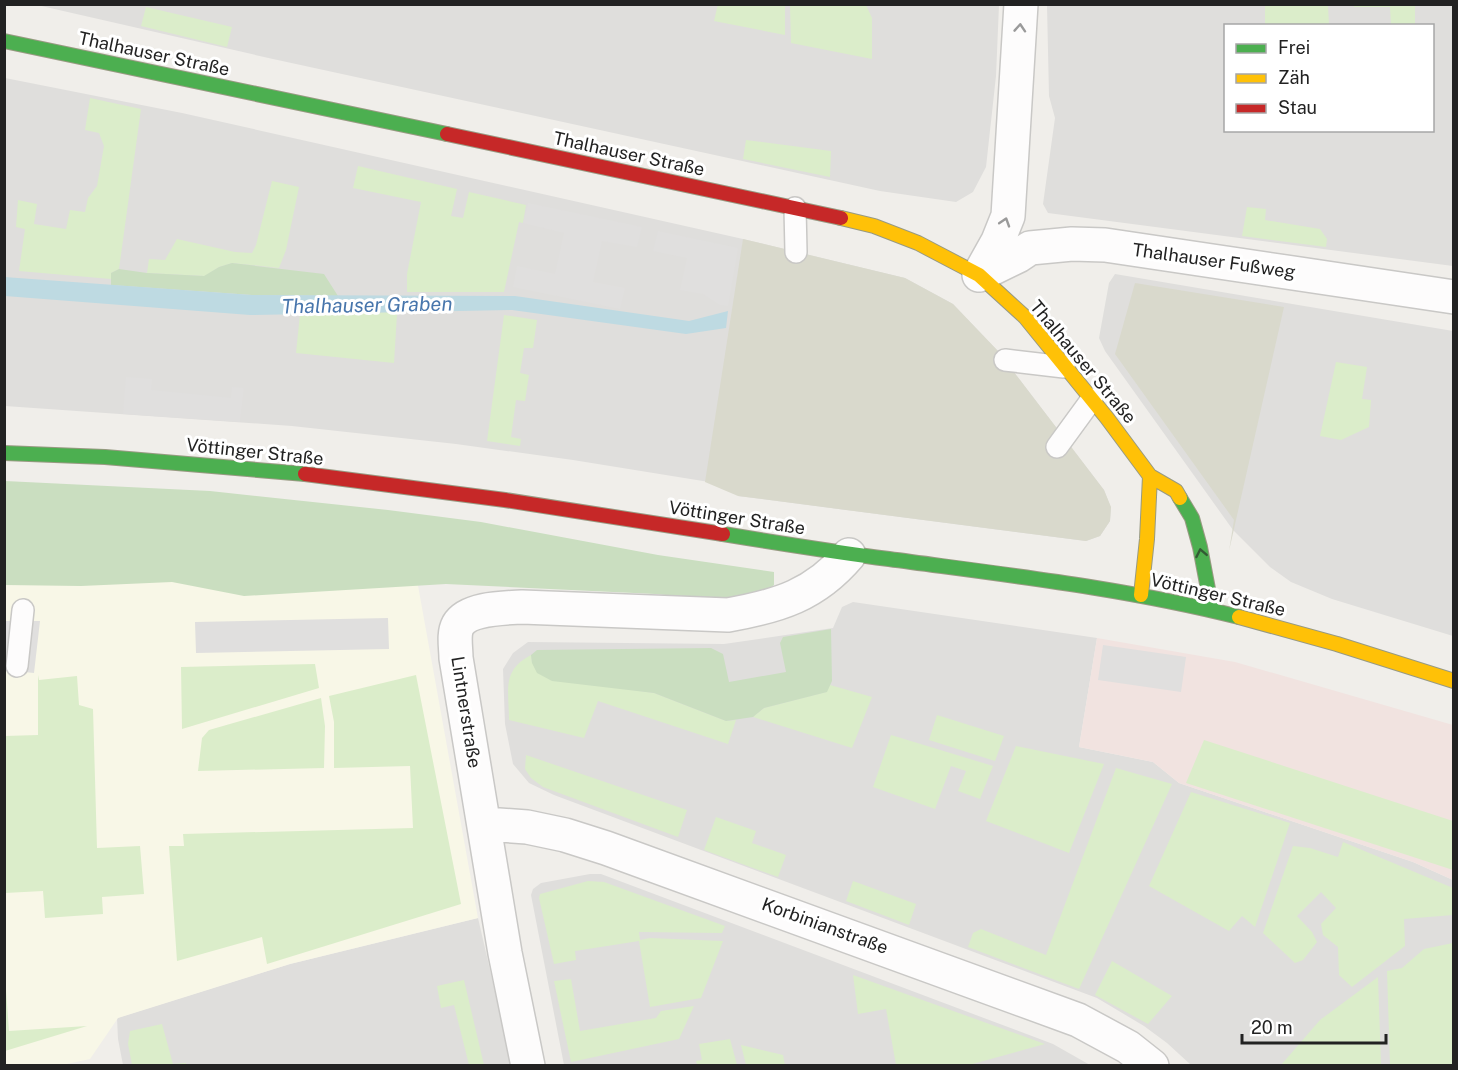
<svg xmlns="http://www.w3.org/2000/svg" width="1458" height="1070" viewBox="0 0 1458 1070" font-family="'Public Sans',sans-serif">
<style>
.residential{fill:#dfdedc;fill-rule:evenodd}
.commercial{fill:#f1e3e0}
.education{fill:#f8f7e7}
.construction{fill:#d9d9cc}
.grass{fill:#dbedca}
.forest{fill:#cadec0}
.parking{fill:#e0dfde}
.water{fill:#bedae2}
.lines{fill:none;stroke-linecap:round;stroke-linejoin:round}
.lane-casing{stroke:#c9c8c6;stroke-width:24}
.street-casing{stroke:#c9c8c6;stroke-width:36}
.fast-casing{stroke:#989a82;stroke-width:16}
.slow-casing{stroke:#989a82;stroke-width:16}
.jam-casing{stroke:#989a82;stroke-width:16}
.lane{stroke:#fdfcfc;stroke-width:21}
.street{stroke:#fdfcfc;stroke-width:33}
.fast{stroke:#4caf50;stroke-width:14}
.slow{stroke:#ffc107;stroke-width:14}
.jam{stroke:#c62828;stroke-width:14}
.oneway{stroke:#9a9a9a}
.oneway2{stroke:#335a34}
.labels{text-anchor:middle;stroke-width:6;stroke-linejoin:round;paint-order:stroke}
.street-label{font-size:18px;fill:#222;stroke:#fff}
.water-label{font-size:20px;font-style:italic;fill:#4876ac;stroke:#fff}
</style>
<rect width="100%" height="100%" fill="#f0eeea"/>
<path class="residential" d="M37,5H999L996,76L986,167L973,192L956,202L880,191L273,59Z
M1047,5H1453V266L1048,213L1043,204L1055,118L1049,96ZM1226,26H1432V130H1226Z
M5,78L182,113L743,239L905,278L953,304L997,350L1104,490L1111,508L1110,521L1100,536L1086,541L738,496L740,487L573,460L456,444L292,426L5,406Z
M1115,274L1453,331V636L1332,599L1291,582L1270,567L1233,530L1105,351L1099,338L1109,283Z
M853,602L1097,638L1079,747L1153,762L1179,783L1413,862L1453,880V1065H1191L1167,1043L1144,1026L1097,998L554,795L529,783L513,764L505,724L503,669L513,653L528,642L724,644L833,628L842,607Z
M590,874H601L1053,1044L1090,1065H564L531,895L533,889L541,883Z
M478,918L512,1065H123L118,1039L117,1018L290,964Z"/>
<path class="commercial" d="M1097,638L1235,662L1453,725V880L1413,862L1179,783L1153,762L1079,747Z"/>
<path class="education" d="M5,559L415,569L478,918L290,964L118,1018L90,1059L62,1065L5,1066Z"/>
<path class="construction" d="M743,239L905,278L953,304L997,350L1104,490L1111,507L1110,521L1100,536L1086,541L738,496L705,482Z
M1135,283L1284,307L1229,551L1234,520L1115,354Z"/>
<path class="grass" d="M718,4L785,5V35L714,21Z
M790,5H866L872,18V59L791,43Z
M1265,5H1328L1329,25H1265Z
M1354,5H1415V25H1391L1390,7H1354Z
M146,7L232,27L227,47L141,26Z
M90,98L141,109L119,269L111,273V279L19,271L25,229L16,227L18,200L37,204L34,224L66,229L70,210L85,212L88,198L97,186L104,146L99,133L85,130Z
M746,140L831,151L830,177L743,159Z
M358,166L457,189L451,216L463,218L469,192L526,205L523,223L519,222L504,292H407V274L421,202L353,188Z
M272,181L299,187L286,250L279,268L232,263L219,267L205,276L147,273L149,259L165,260L177,239L235,252L252,253L256,245Z
M1247,207L1266,209L1265,220L1320,229L1327,239L1326,247L1242,236Z
M394,312L397,314L394,363L296,353L300,314Z
M504,315L537,320L533,348H524L520,373L529,375L525,401L516,400L511,437L521,439L520,446L487,441Z
M1336,362L1367,367L1362,399L1371,400L1369,427L1341,440L1320,436Z
M531,655L532,663L612,687L654,693L726,721L736,720L728,744L598,701L584,738L509,720C509,690 501,671 531,655Z
M315,664L319,688L182,729L181,667Z
M38,675L39,680L77,676L79,705L93,709L97,848L140,846L144,894L102,897L103,914L45,918L43,891L5,893V736L38,735Z
M416,675L461,904L267,964L262,937L177,961L169,846H184L183,834L413,828L410,766L334,768V722L329,696Z
M830,685L872,697L852,748L753,717L764,708L826,692Z
M321,698L325,726L324,768L198,771L202,738L209,730Z
M937,715L1004,736L995,761L929,740Z
M891,735L993,766L980,799L958,791L966,771L951,766L935,809L873,787Z
M1204,740L1453,821V870L1186,783Z
M1016,746L1104,764L1069,853L986,821Z
M526,755L687,810L678,837L543,787L531,778L525,769Z
M1116,768L1172,784L1079,989L968,947L973,933L981,929L1046,955Z
M1191,792L1290,823L1255,927L1242,916L1229,931L1149,886Z
M716,817L756,831L752,843L786,855L778,877L704,850Z
M1343,842L1453,888V915L1404,919L1405,946L1352,987L1339,975L1338,947L1323,935L1321,924L1336,908L1321,892L1297,916L1312,932L1317,942L1303,960L1295,963L1263,933L1293,846L1310,848L1338,857Z
M588,881L604,882L725,926L722,933L639,932L640,940L650,938L723,941L701,998L650,1007L639,941L575,951L576,960L554,964L539,898L540,894Z
M853,881L916,904L909,925L846,901Z
M1453,943V1065H1390L1387,971L1402,968L1424,949Z
M1112,961L1172,996L1148,1024L1095,995Z
M4,962L9,1031L87,1026L5,1051Z
M853,975L1045,1044L969,1065H896L886,1009L858,1014Z
M1378,977L1381,1065H1281L1320,1020Z
M571,979L580,1031L656,1018L661,1011L694,1006L679,1039L571,1062L554,981Z
M464,980L484,1065H469L454,1005L441,1008L437,986Z
M162,1024L173,1064L186,1063V1065H132L128,1044L130,1031Z
M730,1039L737,1065H697L696,1061L702,1060L699,1044Z
M741,1045L783,1055L785,1065H746Z"/>
<path class="forest" d="M232,263L324,274L338,296L252,295L111,285V273L119,269L147,273L204,276L219,267Z
M5,481L210,491L388,510L481,522L658,555L774,572V585L765,592L741,597L710,599L655,594L446,584L244,596L172,582L81,586L5,585Z
M831,629L832,681L827,692L764,708L753,717L726,721L654,693L552,681L537,673L532,663L531,655L537,650L711,648L723,654L729,682L786,672L780,643L783,637Z"/>
<path class="parking" d="M528,203L642,227L637,247L602,241L593,282L625,288L620,309L513,287L517,266L555,274L564,233L523,223Z
M658,231L738,248L728,306L720,305L703,294L680,290L687,258L653,251Z
M126,377L152,379L151,390L231,398L232,387L244,388L240,422L123,414Z
M388,618L389,649L196,653L195,622Z
M4,621H40L34,673L5,670Z
M1103,645L1186,657L1181,692L1098,680Z"/>
<path class="water" d="M4,277L252,295L515,296L689,321L728,311L726,328L686,334L512,310L250,315L5,296Z"/>
<g class="lines">
<defs>
<path id="lane" d="M795,208L796,252
M1005,360L1064,367
M1057,447L1092,399
M17,666L23,610"/>
<path id="street" d="M979,275L1018,256L1030,248L1072,244L1105,245L1454,297
M979,275L998,241L1008,216L1021,4
M485,824L527,827L565,835L606,848L1078,1020L1128,1047L1152,1066
M528,1066L505,953L456,658C456,648 453,634 458,625C468,608 504,608 522,607L728,615C779,606 815,595 849,555"/>
<path id="fast" d="M4,41L447,134
M4,453L105,457L305,474
M1180,498L1192,518L1200,547L1212,610
M723,534C778,543 834,552 889,559C1007,575 1124,588 1239,617"/>
<path id="slow" d="M841,218L874,226L918,243L979,275L1025,317L1107,418L1150,476L1176,491L1180,498
M1141,595L1147,539L1150,476
M1239,617L1337,644L1454,681"/>
<path id="jam" d="M447,134L841,218
M305,474L505,500L723,534"/>
</defs>
<use href="#lane" class="lane-casing"/>
<use href="#street" class="street-casing"/>
<use href="#fast" class="fast-casing"/>
<use href="#slow" class="slow-casing"/>
<use href="#jam" class="jam-casing"/>
<use href="#lane" class="lane"/>
<use href="#street" class="street"/>
<use href="#fast" class="fast"/>
<use href="#slow" class="slow"/>
<use href="#jam" class="jam"/>
</g>
<defs><path id="oneway-chevron" d="M-2-3.5L2.5 0L-2 3.5" fill="none" stroke-width="1.6" stroke-linecap="round" stroke-linejoin="round" transform="scale(1.5)"/></defs>
<g class="oneway">
<use href="#oneway-chevron" transform="translate(1020 28) rotate(-86)"/>
<use href="#oneway-chevron" transform="translate(1005 222) rotate(-72)"/>
</g>
<use class="oneway2" href="#oneway-chevron" transform="translate(1201 553) rotate(-101)"/>
<g class="labels">
<g class="street-label">
<text transform="translate(154 54) rotate(12)" y="6">Thalhauser Straße</text>
<text transform="translate(629 154) rotate(12)" y="6">Thalhauser Straße</text>
<text transform="translate(1214 261) rotate(8)" y="6">Thalhauser Fußweg</text>
<text transform="translate(1083 362) rotate(50)" y="6">Thalhauser Straße</text>
<text transform="translate(255 452) rotate(6)" y="6">Vöttinger Straße</text>
<text transform="translate(737 518) rotate(9)" y="6">Vöttinger Straße</text>
<text transform="translate(1218 595) rotate(13)" y="6">Vöttinger Straße</text>
<text transform="translate(466 712) rotate(81)" y="6">Lintnerstraße</text>
<text transform="translate(825 926) rotate(20)" y="6">Korbinianstraße</text>
</g>
<g class="water-label">
<text transform="translate(367 305) rotate(-1)" y="7">Thalhauser Graben</text>
</g>
</g>
<rect width="1458" height="1070" fill="none" stroke="#222222" stroke-width="12"/>
<rect x="1224" y="24" width="210" height="108" fill="#ffffff" stroke="#a7a7a7" stroke-width="1.5"/>
<rect x="1236" y="44" width="30" height="9" fill="#4caf50" stroke="#a7a7a7" stroke-width="1.5"/>
<text x="1278" y="54" font-size="18" fill="#222222">Frei</text>
<rect x="1236" y="74" width="30" height="9" fill="#ffc107" stroke="#a7a7a7" stroke-width="1.5"/>
<text x="1278" y="84" font-size="18" fill="#222222">Zäh</text>
<rect x="1236" y="104" width="30" height="9" fill="#c62828" stroke="#a7a7a7" stroke-width="1.5"/>
<text x="1278" y="114" font-size="18" fill="#222222">Stau</text>
<path d="M1242 1034v9h144v-9" fill="none" stroke="#222222" stroke-width="3"/>
<text x="1251" y="1034" font-size="18" fill="#222222" stroke="#ffffff" stroke-width="4.5" paint-order="stroke">20 m</text>
</svg>
